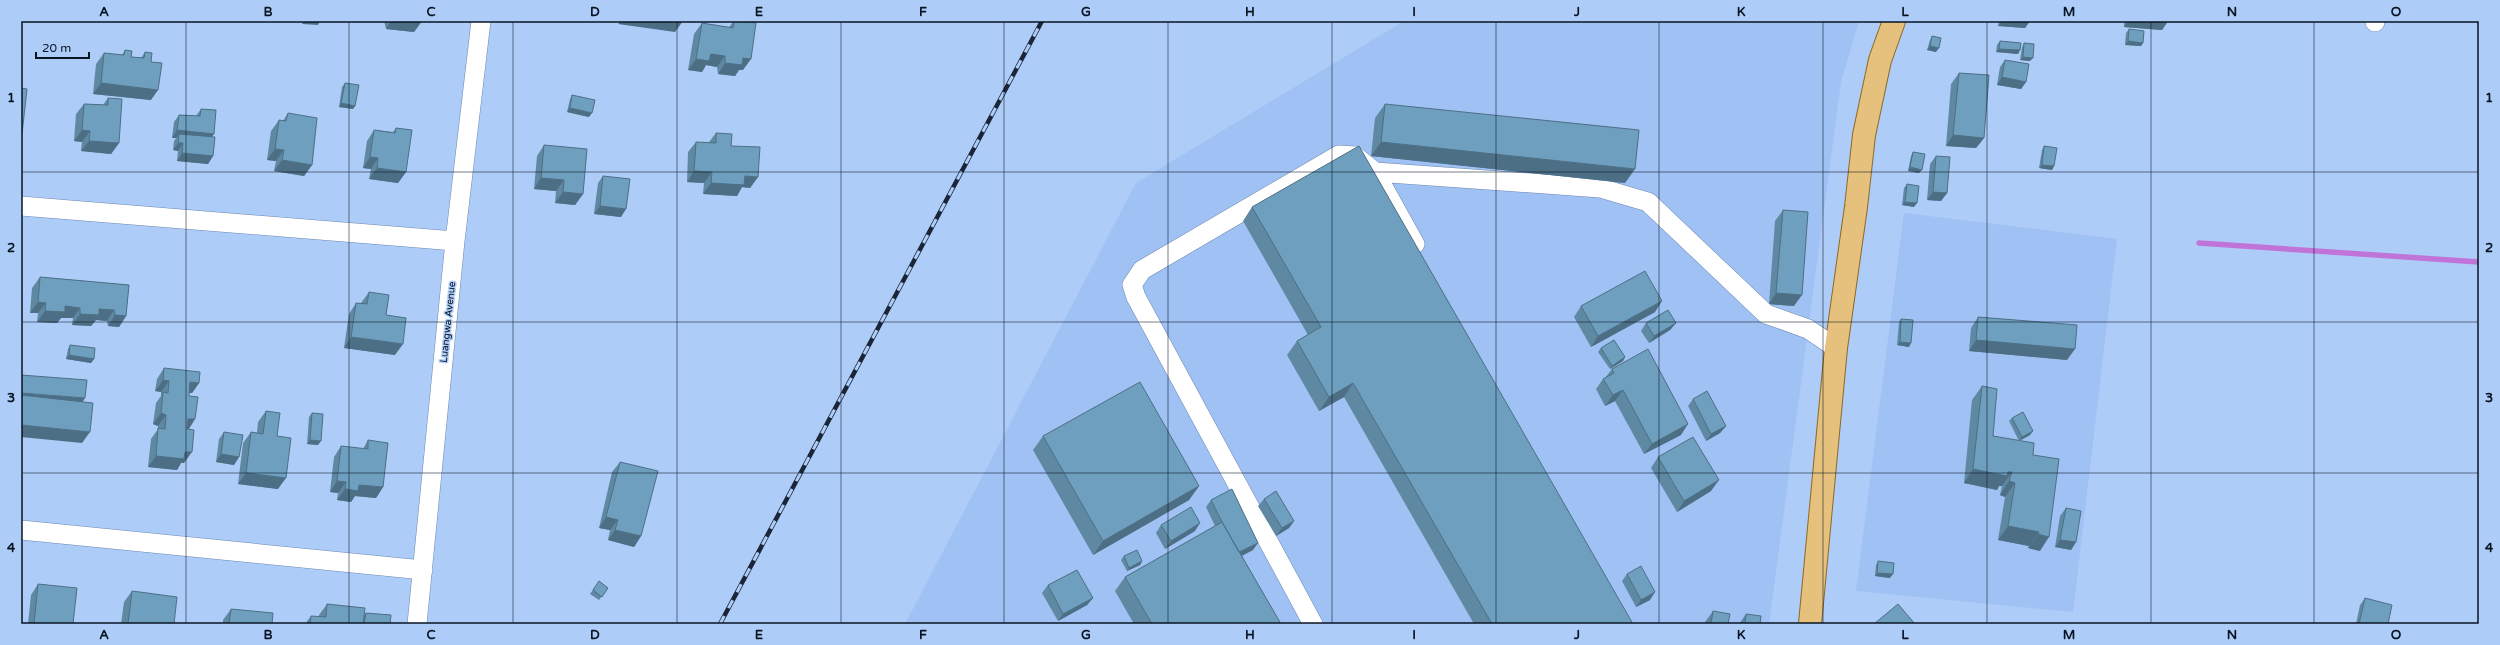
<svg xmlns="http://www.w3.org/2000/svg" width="2500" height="645" viewBox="0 0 2500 645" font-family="'Varela Round',sans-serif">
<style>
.built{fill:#a0c1f3}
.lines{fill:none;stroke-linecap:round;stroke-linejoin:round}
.stream{stroke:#c074d8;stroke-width:5.5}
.minor-casing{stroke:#6b87b0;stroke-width:20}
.major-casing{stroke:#8c6926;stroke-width:24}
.minor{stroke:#fff;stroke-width:19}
.major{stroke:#e5c17d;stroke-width:22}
.rail-casing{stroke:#1a2638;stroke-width:4.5}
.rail{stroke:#aeccf8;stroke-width:3;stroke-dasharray:9;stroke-linecap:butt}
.wall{fill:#5f89a3}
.shaded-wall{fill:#4d6f85}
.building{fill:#6e9fbe;stroke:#4d6f85}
.grid{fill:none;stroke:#091423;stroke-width:1;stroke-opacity:0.55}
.labels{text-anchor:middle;stroke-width:3;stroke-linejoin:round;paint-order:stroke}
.street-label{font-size:10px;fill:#091423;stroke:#aeccf8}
.neatline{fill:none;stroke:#091423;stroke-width:1.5}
.grid-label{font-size:13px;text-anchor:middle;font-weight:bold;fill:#091423}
</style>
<rect width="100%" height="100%" fill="#aeccf8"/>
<path class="built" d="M1404,21H1859L1841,82L1769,624H905L1136,183Z
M1904,213L2117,239L2073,612L1856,591Z"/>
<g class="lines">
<path class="stream" d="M2199,243L2479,262"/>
<defs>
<path id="minor" d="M2375,22V21
M1375,172L1415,244
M21,206L455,241
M21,530L423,570
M417,624L455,241L481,21
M1313,624L1136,297L1132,285L1142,270L1339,155L1355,156L1375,172L1600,188L1648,202L1766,314L1808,329L1836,348"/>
<path id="major" d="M1810,624L1836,348L1856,207L1864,135L1880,60L1894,21"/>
</defs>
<use href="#minor" class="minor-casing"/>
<use href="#major" class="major-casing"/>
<use href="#minor" class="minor"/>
<use href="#major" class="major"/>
<defs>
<path id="rail" d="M720,624L1042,21"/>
</defs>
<use href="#rail" class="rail-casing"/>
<use href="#rail" class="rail"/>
</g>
<path class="wall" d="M382,21H422L414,32L386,29L384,21Z
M734,21H741L743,70H739L735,76L718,74L717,67L706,65L702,72L688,70L694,34L702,23L729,27Z
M1999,21H2030L2025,28L1998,26Z
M2124,21H2168L2162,30L2124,27Z
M2129,29L2143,43L2141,46L2125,45L2126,33Z
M1932,36L1936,52L1927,50L1930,40Z
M2000,41L2020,50L2018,54L1996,52L1997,45Z
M2024,43L2030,61L2020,60L2022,47Z
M125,50L131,57L141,58L145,52L151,62V100L93,94L96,64L104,53L122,55Z
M2005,60L2026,82L2021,89L1997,85L2000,67Z
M1959,73L1984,138L1976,148L1946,146L1951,84Z
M345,83L355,106L353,109L339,107L342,87Z
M572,95L589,117L567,112L570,99Z
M108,98L119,143L111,154L81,151L82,142L74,141L76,114L84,104L103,105Z
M1385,104L1625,183L1371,156L1375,118Z
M201,109L214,134L211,137L213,156L208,164L177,161L178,151L173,150L174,141L176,138H172L174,122L179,115L196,116Z
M288,113L312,165L304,176L274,171L276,161L267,160L271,131L279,120L283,121Z
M396,128L406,172L398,183L369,179L371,169L363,168L367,141L374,130L393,132Z
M716,133L731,146L758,177L750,188L742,187L737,196L703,194L704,183L687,182L688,152L696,142H709Z
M544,145L583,194L575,205L555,203L556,191L534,189L537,156Z
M2044,146L2054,166L2052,170L2039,168L2042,150Z
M1913,152L1919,173L1908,171L1911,156Z
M1936,156L1947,193L1941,201L1927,200L1930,164Z
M603,176L621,217L594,214L598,183Z
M1907,184L1914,207L1902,205L1904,188Z
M1252,207L1633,624H1474L1344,397L1319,411L1287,355L1297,341L1308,335L1243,221Z
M1783,210L1794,306L1769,304L1775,221Z
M40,277L129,285L126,316L119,327L108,326L107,321L96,320L91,326L72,325L73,318H61L57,323L37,322L38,313H30L32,288Z
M369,292L386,315L395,355L344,348L349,314L356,303H361Z
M1581,306L1655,312L1591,347L1574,317Z
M1978,317L2067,360L1969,351L1971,328Z
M1901,319L1909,347L1897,345L1899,322Z
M1646,323H1676L1670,330L1649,343L1641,331Z
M70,345L94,359L91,363L66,359L68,349Z
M1601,348L1625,357L1623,361L1610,369L1598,352Z
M164,368L199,383L192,393H189V396L195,419L189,429L184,463H181L177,470L148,467L151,439L158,429V426L153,424L156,403L161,396V392L155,391L157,379Z
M1612,369L1681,435L1644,454L1615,401L1605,406L1596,389L1603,379L1605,378Z
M1982,386L1993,436L2019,441L2009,421L2012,418L2030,435L2019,441L2033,455L2040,551L2028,548L2029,546L1998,540L2005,497L2000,495L2002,486H1999L1997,490L1964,483L1972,400Z
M1693,399L1726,426L1720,433L1706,441L1688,406Z
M266,411L277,436L278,489L238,484L243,443L251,432L257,433L258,422Z
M312,413L318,445L307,444L309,417Z
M224,432L239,457L234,465L216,462L219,439Z
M1043,436L1199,486L1189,500L1093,555L1033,450Z
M368,440L383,487L376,498L355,496L351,502L337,500L338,493L330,492L334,457L341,446L363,449Z
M1658,457L1711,491L1677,512L1651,468Z
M620,462L641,536L634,547L608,540L610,530L599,528L612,472Z
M1264,499L1294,521L1289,528L1276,536L1258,506Z
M1211,500L1253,550L1242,556L1281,624H1134L1115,591L1125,577L1215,526L1206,507Z
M2066,508L2076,542L2071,550L2055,547L2060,516Z
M1161,525L1195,531L1165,549L1156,533Z
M1124,556L1142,561L1140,565L1127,571L1121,560Z
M1878,561L1890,578L1875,576L1876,565Z
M1627,574L1650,600L1636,607L1622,581Z
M599,581L608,588L599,600L590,594Z
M38,584L73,624H28L31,595Z
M1048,585L1093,598L1087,605L1058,621L1042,593Z
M132,591L174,624H121L124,602Z
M2365,598L2388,624H2356L2360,605Z
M327,604L364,615L366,613L390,624H305L311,616L319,617V615Z
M231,609L272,624H223V620Z
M1713,611L1728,624H1705V622Z
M1746,614L1760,624H1739Z"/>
<path class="shaded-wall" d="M304,21H320L318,25L302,24Z
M391,21H422L414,32L386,29Z
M621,21H683L675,32L618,24Z
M2002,21H2030L2025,28L1998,26Z
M2128,21H2168L2162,30L2124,27Z
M2128,41L2143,43L2141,46L2125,45Z
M1930,46L1939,48L1936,52L1927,50Z
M1999,49L2020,50L2018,54L1996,52Z
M711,54L725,56L717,67L706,65L702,72L688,70L696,59Z
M2023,57L2033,58L2030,61L2020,60Z
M743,58L751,59L743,70H739L735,76L718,74L725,63Z
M2002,77L2026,82L2021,89L1997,85Z
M101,83L158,90L151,100L93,94Z
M341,103L355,106L353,109L339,107Z
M570,108L592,113L589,117L567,112Z
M82,130L90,131L82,142L74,141Z
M177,130L214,134L209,141L179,134L176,138H172Z
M1953,135L1984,138L1976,148L1946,146Z
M89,141L119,143L111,154L81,151Z
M1381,142L1635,169L1625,183L1371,156Z
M178,143H183L178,151L173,150Z
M275,149L284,150L276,161L267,160Z
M182,153L213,156L208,164L177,161Z
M370,157L378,158L371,169L363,168Z
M282,160L312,165L304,176L274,171Z
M2042,165L2054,166L2052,170L2039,168Z
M1910,167L1922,170L1919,173L1908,171Z
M377,168L406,172L398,183L369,179Z
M694,171L712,172L704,183L687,182Z
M745,176L758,177L750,188L742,187L737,196L703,194L711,183Z
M541,178L564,180L556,191L534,189Z
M563,192L583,194L575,205L555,203Z
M1933,192L1947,193L1941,201L1927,200Z
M1905,202L1917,203L1914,207L1902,205Z
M600,206L626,209L621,217L594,214Z
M1776,293L1802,295L1794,306L1769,304Z
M1662,301L1655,312L1591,347L1598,336Z
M38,302L46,303L38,313H30Z
M65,306L80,308L73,318H61L57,323L37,322L45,311Z
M99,309L114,310L107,321L96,320L91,326L72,325L80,314Z
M115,315L126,316L119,327L108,326Z
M1676,323L1670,330L1649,343L1654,336Z
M351,337L403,344L395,355L344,348Z
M1976,340L2075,349L2067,360L1969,351Z
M1900,342L1911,343L1909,347L1897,345Z
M69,355L94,359L91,363L66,359Z
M1625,357L1623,361L1610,369L1612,366Z
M163,380L169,381L161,392L155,391Z
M190,382L199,383L192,393H183Z
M1353,383L1344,397L1319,411L1329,397Z
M1623,390L1615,401L1605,406L1613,395Z
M21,393L85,398L80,406L21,401Z
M161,413L166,415L158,426L153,424Z
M188,419H195L188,430H181Z
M1688,424L1681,435L1644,454L1652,444Z
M21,425L90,432L82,443L21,437Z
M1726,426L1720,433L1706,441L1711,434Z
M2033,431L2030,435L2019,441L2022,437Z
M310,440L321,441L318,445L307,444Z
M185,452H192L184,463H181L177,470L148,467L156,456Z
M221,454L239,457L234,465L216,462Z
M1973,469L2008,472H2012L2002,486H1999L1997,490L1964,483Z
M246,473L286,478L278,489L238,484Z
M1719,480L1711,491L1677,512L1684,501Z
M337,481L346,482L338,493L330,492Z
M2009,481L2015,483L2005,497L2000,495Z
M359,485L383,487L376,498L355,496L351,502L337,500L345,489Z
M1199,486L1189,500L1093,555L1103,541Z
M606,517L618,520L610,530L599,528Z
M1294,521L1289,528L1276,536L1282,528Z
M1200,523L1195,531L1165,549L1171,541Z
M2008,526L2039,532L2029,546L1998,540Z
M615,530L641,536L634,547L608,540Z
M2038,534L2049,537L2040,551L2028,548Z
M2060,540L2076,542L2071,550L2055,547Z
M1258,543L1253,550L1232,560L1238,553Z
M1142,561L1140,565L1127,571L1129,568Z
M1877,573L1893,574L1890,578L1875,576Z
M1655,592L1650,600L1636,607L1641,600Z
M1093,598L1087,605L1058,621L1063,614Z"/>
<path class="building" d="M734,21H741L756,23L751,59L743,58L742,65L725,63V56L711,54L709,61L696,59L702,23L733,28Z
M2129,29L2144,31L2143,43L2128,41Z
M1932,36L1941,38L1939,48L1930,46Z
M2000,41L2021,43L2020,50L1999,49Z
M2024,43L2034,44L2033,58L2023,57Z
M125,50L132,51L131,57L144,58L145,52L152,53L151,62L162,63L158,90L101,83L104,53L124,55Z
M2005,60L2029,64L2026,82L2002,77Z
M1959,73L1989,75L1984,138L1953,135Z
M345,83L359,85L355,106L341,103Z
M21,88L27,89L22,134H21Z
M572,95L595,100L592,113L570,108Z
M108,98L122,99L119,143L89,141L90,131L82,130L84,104L108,105Z
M1385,104L1639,130L1635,169L1381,142Z
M201,109L216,110L214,134L177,130L179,115L200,116Z
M288,113L317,118L312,165L282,160L284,150L275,149L279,120L286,121Z
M396,128L412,130L406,172L377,168L378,158L370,157L374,130L395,133Z
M716,133L732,134L731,146L760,147L758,177L745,176L744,185L711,183L712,172L694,171L696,142L716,143Z
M179,134L215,137L213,156L182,153L183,143H178Z
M544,145L587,149L583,194L563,192L564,180L541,178Z
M1359,146L1633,624H1492L1353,383L1329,397L1297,341L1321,327L1252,207Z
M2044,146L2057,148L2054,166L2042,165Z
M1913,152L1925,154L1922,170L1910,167Z
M1936,156L1950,157L1947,193L1933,192Z
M603,176L630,179L626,209L600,206Z
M1907,184L1919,186L1917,203L1905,202Z
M1783,210L1808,212L1802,295L1776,293Z
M1645,271L1662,301L1598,336L1581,306Z
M40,277L129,285L126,316L115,315L114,310L99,309V315L80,314V308L65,306V312L45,311L46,303L38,302Z
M369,292L389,295L386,315L406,318L403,344L351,337L356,303L367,304Z
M1668,310L1676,323L1654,336L1646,323Z
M1978,317L2077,325L2075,349L1976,340Z
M1901,319L1913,320L1911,343L1900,342Z
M1614,340L1625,357L1612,366L1601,348Z
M70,345L95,348L94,359L69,355Z
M1648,349L1688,424L1652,444L1623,390L1613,395L1603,379L1614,373L1612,369Z
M164,368L200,372L199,383L190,382L189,396L198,397L195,419H188L187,429L194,430L192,452H185L184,459L156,456L158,428L165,429L166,415L161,413L163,392L168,393L169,381L163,380Z
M21,375L87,380L85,398L21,393Z
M1140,382L1199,486L1103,541L1043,436Z
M1982,386L1997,389L1993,436L2034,443L2033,455L2059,459L2049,537L2038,534L2039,532L2008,526L2015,483L2009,481L2012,472H2008L2007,476L1973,469Z
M1707,391L1726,426L1711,434L1693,399Z
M21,395L93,403L90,432L21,425Z
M266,411L280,413L277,436L291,438L286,478L246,473L251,432L263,434Z
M2023,412L2033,431L2022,437L2012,418Z
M312,413L323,414L321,441L310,440Z
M224,432L243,435L239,457L221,454Z
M1693,437L1719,480L1684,501L1658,457Z
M368,440L388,443L383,487L359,485L358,491L345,489L346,482L337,481L341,446L368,449Z
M620,462L658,471L641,536L615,530L618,520L606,517Z
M1232,489L1258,543L1239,552L1222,522L1211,500Z
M1276,491L1294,521L1282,528L1264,499Z
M1191,507L1200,523L1171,541L1161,525Z
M2066,508L2081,511L2076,542L2060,540Z
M1222,522L1281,624H1152L1125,577Z
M1137,550L1142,561L1129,568L1124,556Z
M1878,561L1894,563L1893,574L1877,573Z
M1641,566L1655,592L1641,600L1627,574Z
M1077,570L1093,598L1063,614L1048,585Z
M599,581L608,588L602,597L593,590Z
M38,584L77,588L73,624H34Z
M132,591L177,597L174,624H128Z
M2365,598L2392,605L2388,624H2359Z
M327,604L365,608L363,624H310L311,616L326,617Z
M1898,604L1915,624H1874Z
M231,609L273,613L272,624H229Z
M1713,611L1730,614L1728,624H1711Z
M366,613L391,615L390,624H364Z
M1746,614L1761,616L1760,624H1745Z"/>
<path class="grid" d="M186,21V624M349,21V624M513,21V624M677,21V624M841,21V624M1004,21V624M1168,21V624M1332,21V624M1496,21V624M1659,21V624M1823,21V624M1987,21V624M2151,21V624M2314,21V624M21,172H2479M21,322H2479M21,473H2479"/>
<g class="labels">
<g class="street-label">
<text transform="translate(447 322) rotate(-84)" y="4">Luangwa Avenue</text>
</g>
</g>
<rect width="2500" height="645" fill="none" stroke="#aeccf8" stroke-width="44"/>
<path d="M36 52v6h53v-6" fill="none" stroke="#091423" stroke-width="2"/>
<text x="42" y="52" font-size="12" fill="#091423" stroke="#aeccf8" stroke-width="3" paint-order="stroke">20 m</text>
<rect x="22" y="22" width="2456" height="601" class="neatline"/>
<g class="grid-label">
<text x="104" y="16">A</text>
<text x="268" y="16">B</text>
<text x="431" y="16">C</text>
<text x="595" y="16">D</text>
<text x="759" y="16">E</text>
<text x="923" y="16">F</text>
<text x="1086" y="16">G</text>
<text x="1250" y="16">H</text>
<text x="1414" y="16">I</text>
<text x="1577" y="16">J</text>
<text x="1741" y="16">K</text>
<text x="1905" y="16">L</text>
<text x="2069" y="16">M</text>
<text x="2232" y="16">N</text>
<text x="2396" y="16">O</text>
<text x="11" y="102">1</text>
<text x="2489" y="102">1</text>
<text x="11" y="252">2</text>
<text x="2489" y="252">2</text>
<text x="11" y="402">3</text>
<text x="2489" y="402">3</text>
<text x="11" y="552">4</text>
<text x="2489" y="552">4</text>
<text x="104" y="639">A</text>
<text x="268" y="639">B</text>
<text x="431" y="639">C</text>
<text x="595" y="639">D</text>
<text x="759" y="639">E</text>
<text x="923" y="639">F</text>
<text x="1086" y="639">G</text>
<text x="1250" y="639">H</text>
<text x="1414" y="639">I</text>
<text x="1577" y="639">J</text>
<text x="1741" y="639">K</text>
<text x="1905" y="639">L</text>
<text x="2069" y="639">M</text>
<text x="2232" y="639">N</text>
<text x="2396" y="639">O</text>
</g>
</svg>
